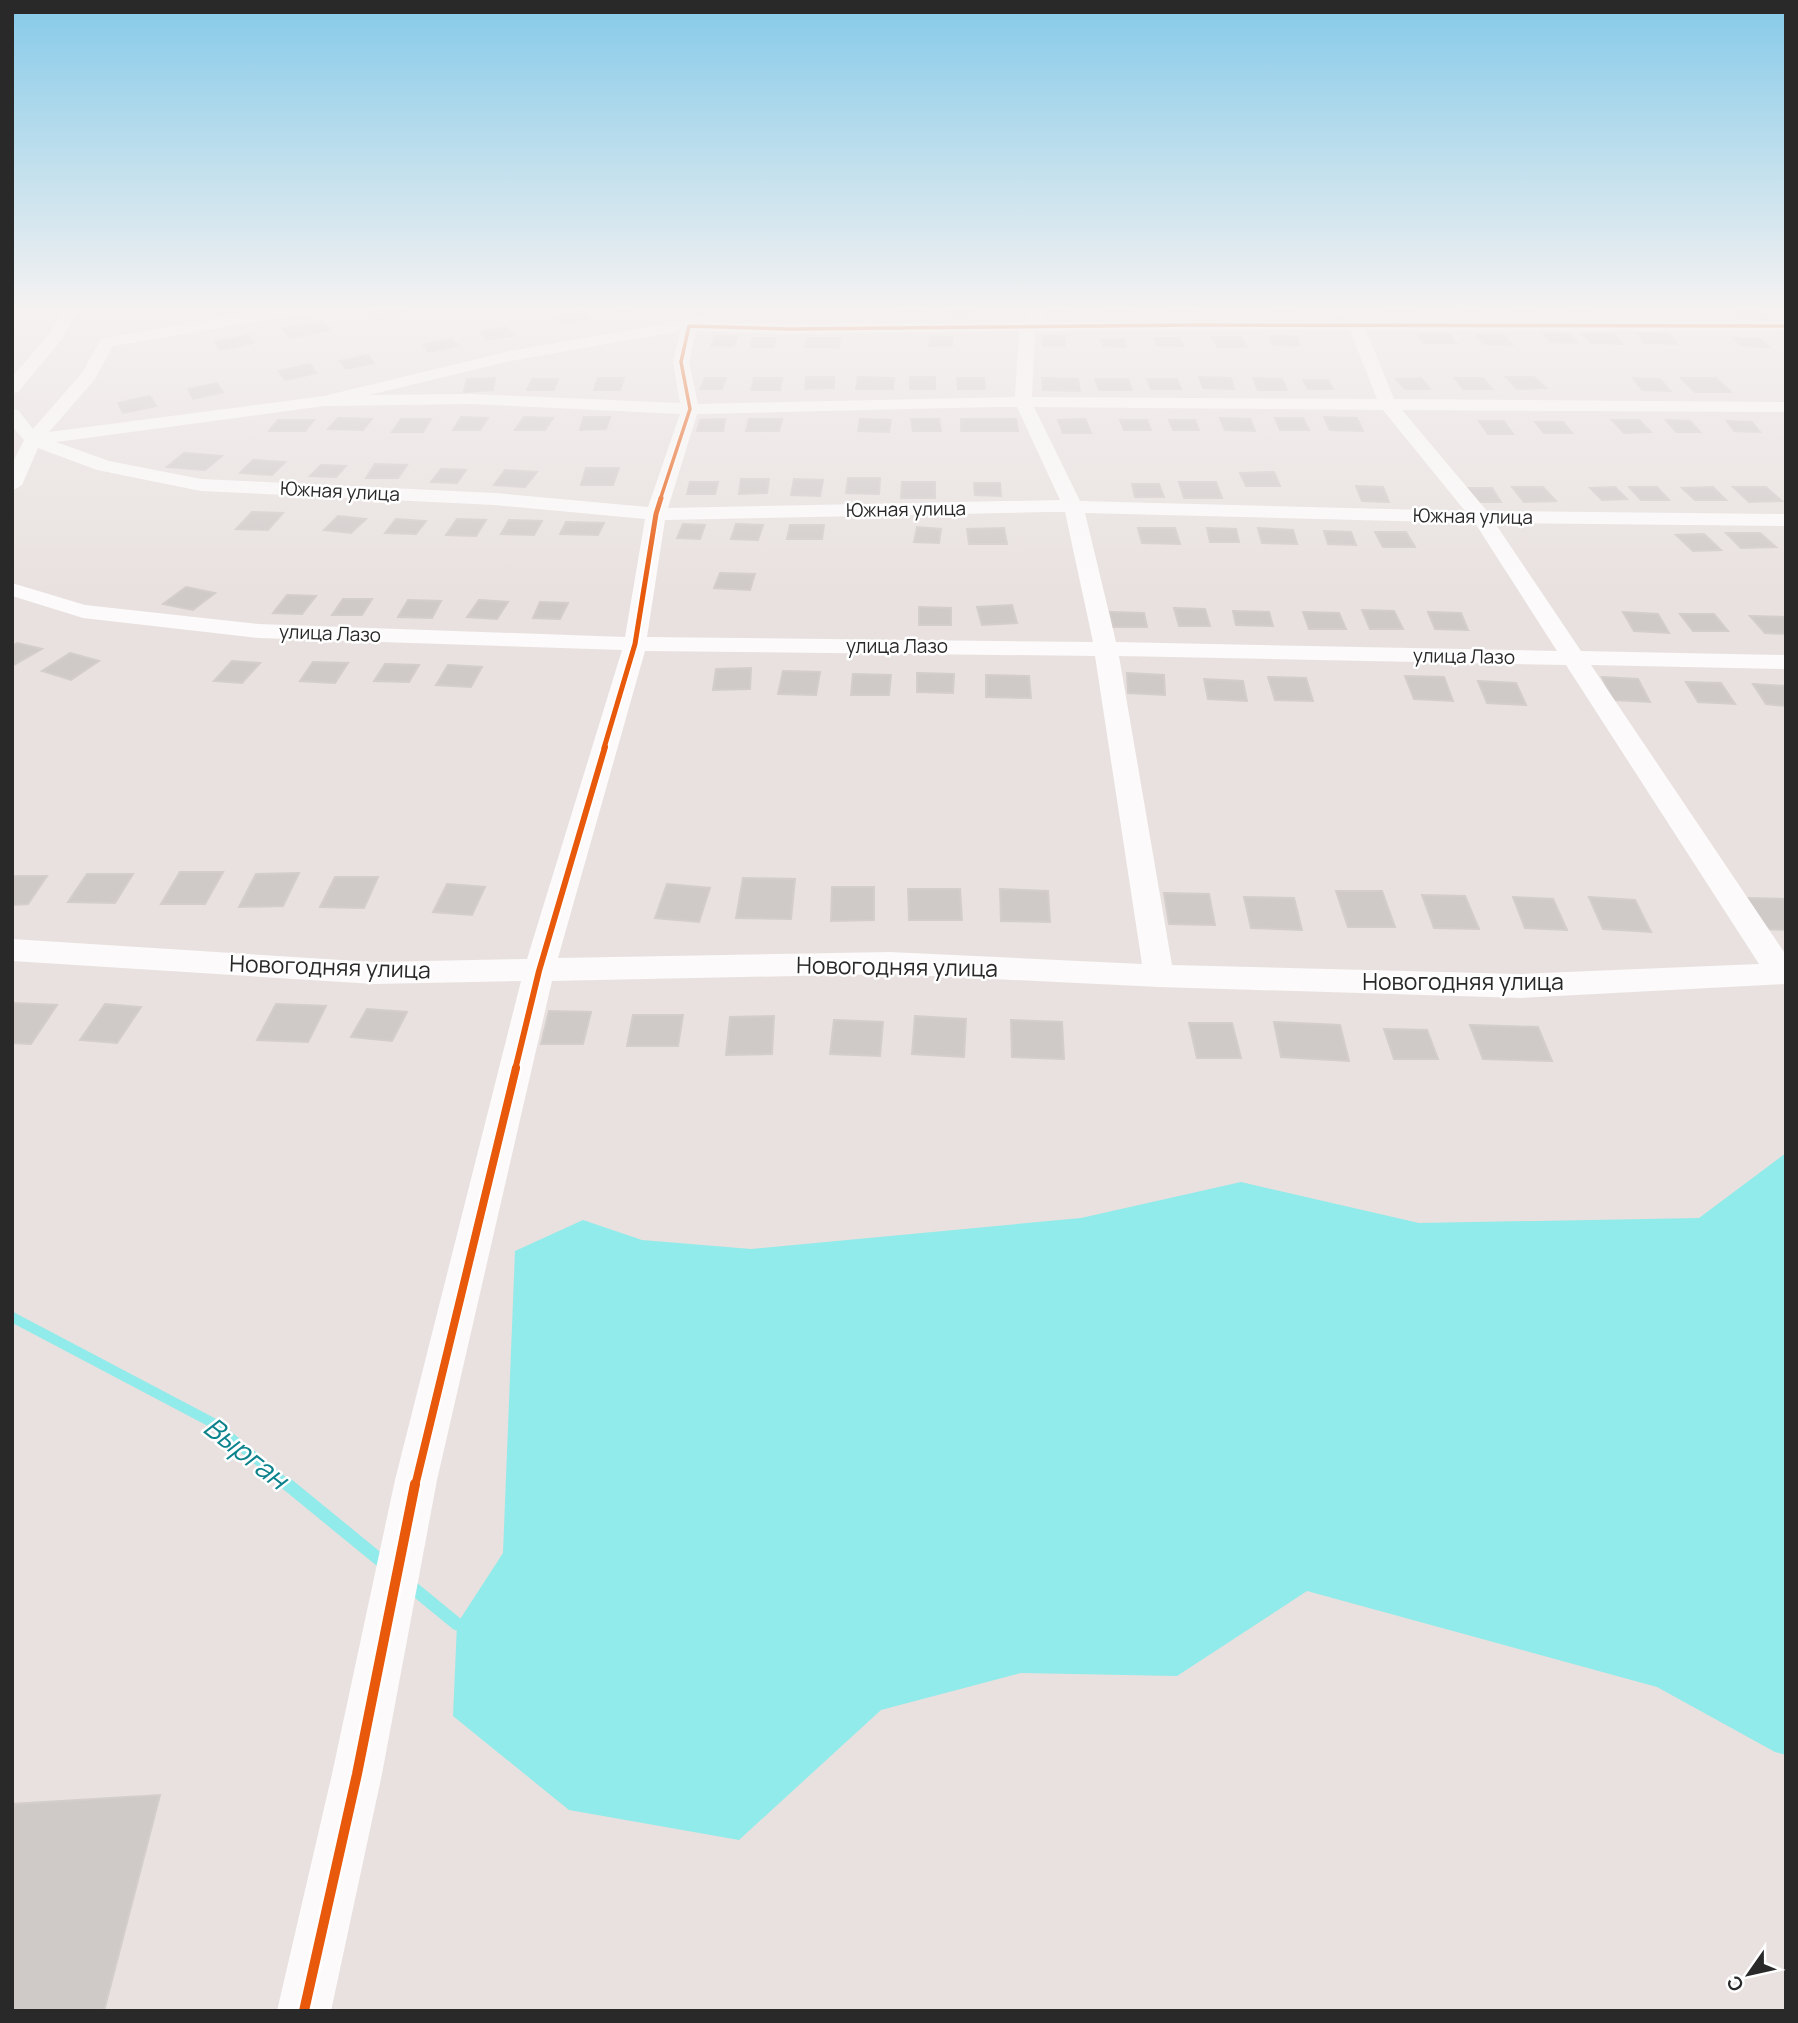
<svg xmlns="http://www.w3.org/2000/svg" width="1798" height="2023" viewBox="0 0 1798 2023" font-family="Manrope,sans-serif">
<style>
.water{fill:#91ebea}
.lines{fill:none;stroke-linecap:round;stroke-linejoin:round}
.stream-far1{stroke:#91ebea;stroke-width:10}
.stream{stroke:#91ebea;stroke-width:13}
.building{fill:#cfcac8;stroke:#d3cdcb;stroke-width:2}
.minor{fill:#fcfafa;fill-rule:evenodd}
.cycleway-far4-casing{stroke:#fff;stroke-width:6}
.cycleway-far3-casing{stroke:#fff;stroke-width:9}
.cycleway-far2-casing{stroke:#fff;stroke-width:10}
.cycleway-far1-casing{stroke:#fff;stroke-width:12}
.cycleway-casing{stroke:#fff;stroke-width:15}
.cycleway-far4{stroke:#e8590c;stroke-width:3.5}
.cycleway-far3{stroke:#e8590c;stroke-width:5}
.cycleway-far2{stroke:#e8590c;stroke-width:6}
.cycleway-far1{stroke:#e8590c;stroke-width:8}
.cycleway{stroke:#e8590c;stroke-width:10}
.labels{text-anchor:middle;stroke-width:5;stroke-linejoin:round;paint-order:stroke}
.far-street-label{font-size:19px;fill:#292929;stroke:#fff}
.street-label{font-size:23px;fill:#292929;stroke:#fff}
.near-water-label{font-size:28px;font-style:italic;fill:#0c838c;stroke:#fff}
</style>
<rect width="100%" height="100%" fill="#e8e1df"/>
<path class="water" d="M1786,1153V1755L1775,1752L1657,1687L1307,1591L1177,1676L1021,1673L881,1710L739,1840L569,1810L453,1716L457,1624L503,1553L515,1251L583,1220L642,1240L751,1249L1081,1218L1241,1182L1419,1223L1699,1218Z"/>
<g class="lines">
<path class="stream-far1" d="M12,1317L213,1423L289,1486"/>
<path class="stream" d="M287,1484L386,1565
M407,1583L457,1624"/>
</g>
<path class="building" d="M392,307H402L408,314L377,320L369,312Z
M608,307H644L645,308L616,314Z
M899,307H923L924,315H900Z
M947,307H973L976,315L950,316Z
M1045,307H1067L1069,314H1046Z
M1105,307H1128L1132,315H1109Z
M1163,307H1191L1196,315H1167Z
M1266,307H1296L1300,314H1270Z
M1382,307H1412L1417,314H1387Z
M1455,307H1477L1482,313H1460Z
M1507,307H1532L1539,313L1514,314Z
M1561,307H1588L1594,312L1567,313Z
M1728,307H1753L1766,318H1740Z
M581,312L589,319L566,324L557,317Z
M323,321L330,330L290,338L283,329Z
M506,327L514,335L487,340L480,332Z
M1543,333L1570,334L1577,343L1550,342Z
M1637,333L1669,334L1677,344L1644,343Z
M1418,334H1449L1456,343H1424Z
M1583,334H1614L1623,344L1591,343Z
M248,335L254,343L220,350L215,342Z
M1476,335H1504L1512,345L1484,344Z
M715,336L737,337L734,346H711Z
M1042,336H1064L1065,346H1043Z
M1270,336L1297,337L1300,346L1273,345Z
M930,337H952V346H929Z
M1212,337H1241L1247,347H1217Z
M753,338H776L774,347H751Z
M808,338H840L839,348L805,347Z
M1154,338H1179L1183,346H1158Z
M1734,338L1760,339L1769,347L1742,346Z
M452,339L459,346L429,352L423,345Z
M1101,339H1124L1126,347L1103,346Z
M368,355L374,363L346,369L340,361Z
M310,364L316,373L285,380L279,371Z
M806,377H834V388L805,389Z
M858,377L894,378L893,389H856Z
M910,377H935V389H910Z
M1199,377L1231,378L1234,389L1203,388Z
M1506,377H1534L1546,388L1517,389Z
M495,378L493,390L464,392L467,379Z
M598,378H624L620,390H594Z
M705,378H726L722,389H700Z
M754,378H782L780,390H751Z
M957,378H984L985,389H958Z
M1042,378L1078,379L1080,391L1043,390Z
M1253,378L1282,379L1287,390H1258Z
M1421,378L1430,389H1405L1396,379Z
M1455,378H1483L1492,389H1463Z
M1633,378L1660,379L1670,391L1642,390Z
M1681,378H1716L1731,392H1695Z
M532,379H558L554,390H527Z
M1095,379H1128L1132,390H1099Z
M1147,379H1177L1181,389H1151Z
M1303,380H1328L1333,389H1308Z
M217,383L223,392L193,399L188,389Z
M150,396L156,406L123,413L118,403Z
M461,417L488,418L480,430H453Z
M524,417L553,418L545,430H515Z
M584,417H610L606,429L580,430Z
M1324,417L1357,418L1363,431L1330,430Z
M338,418L372,419L363,430L328,429Z
M1220,418L1250,419L1255,431L1225,430Z
M1275,418H1303L1309,430H1280Z
M401,419H431L423,432H392Z
M725,419L723,431H697L700,420Z
M749,419H782L779,431H746Z
M860,419L891,420L889,432L858,431Z
M911,419H939L941,431H913Z
M961,419H1016L1018,431H961Z
M1085,419L1091,433H1063L1058,420Z
M278,420H314L305,431H269Z
M1120,420H1147L1151,430H1124Z
M1169,420H1195L1199,430H1173Z
M1612,420H1639L1651,432L1624,433Z
M1666,420L1690,421L1700,432H1676Z
M1479,421H1504L1513,434H1488Z
M1727,421L1752,422L1760,432L1734,431Z
M1535,422H1563L1572,433H1544Z
M184,453L222,456L205,470L167,467Z
M253,460L285,462L272,475L240,473Z
M375,464L407,465L398,478H366Z
M321,465L346,466L336,477L310,476Z
M586,468H619L613,485H581Z
M441,469L466,470L457,483L431,482Z
M505,470L537,472L525,487L494,485Z
M1274,472L1280,486H1246L1240,473Z
M848,478H880L879,494L846,493Z
M741,479H769L767,493L739,494Z
M794,479L823,480L820,496L791,495Z
M690,482H718L715,494H687Z
M902,482H935V498H901Z
M1179,482H1216L1222,498H1184Z
M974,483H1000L1001,496L975,495Z
M1132,484H1159L1164,497H1135Z
M1356,486L1383,487L1389,502L1362,501Z
M1512,487H1543L1556,501L1524,502Z
M1615,487L1627,499L1602,500L1590,488Z
M1629,487H1657L1669,500H1641Z
M1713,487L1726,500H1695L1682,488Z
M1733,487H1766L1782,501L1749,502Z
M1466,488H1492L1501,502H1474Z
M252,512L283,513L268,530L236,529Z
M338,516L366,519L351,533L324,530Z
M396,519L426,521L416,534L385,533Z
M457,519L486,520L476,536L446,535Z
M509,520L542,521L534,535L501,534Z
M566,522L604,523L598,535L560,534Z
M683,524L705,525L700,539L677,538Z
M736,524L763,525L758,540L731,539Z
M790,525H824L822,539H787Z
M917,527L941,529L939,543L914,542Z
M1004,528L1007,544H969L967,529Z
M1138,528H1175L1180,544L1142,543Z
M1207,528L1236,529L1239,542H1210Z
M1258,528L1293,530L1297,544L1262,543Z
M1324,531L1351,532L1356,545L1328,544Z
M1375,532H1406L1415,547H1383Z
M1726,533H1760L1776,547L1741,548Z
M1704,534L1721,550L1693,551L1676,535Z
M720,573L755,574L750,590L714,588Z
M186,587L215,593L193,610L163,604Z
M287,595L316,596L302,614L273,613Z
M343,599H372L362,615H332Z
M408,600L441,601L432,618L398,617Z
M479,600L508,602L497,619L467,617Z
M540,602L568,603L560,619L533,618Z
M1012,605L1017,623L982,625L977,607Z
M919,607L951,608V625H919Z
M1174,608L1205,609L1210,626H1179Z
M1362,610L1394,611L1403,629H1370Z
M1233,611L1269,612L1273,626L1236,625Z
M1110,612L1144,613L1147,627H1113Z
M1303,612L1339,613L1346,629H1309Z
M1428,612L1461,613L1468,630L1435,629Z
M1623,612L1658,614L1669,633L1634,631Z
M1680,614H1714L1728,631H1693Z
M1750,616L1786,617V634L1765,633Z
M17,643L42,649L12,666V646Z
M70,653L99,661L71,680L42,671Z
M232,661L260,663L242,683L214,681Z
M313,662L348,663L335,683L300,681Z
M385,664L419,665L409,682L374,681Z
M448,665L482,667L471,687L436,685Z
M751,668L750,689L713,690L716,669Z
M783,671L820,672L816,695L778,694Z
M917,673L954,674L953,693L917,692Z
M1127,673L1164,675L1165,695L1128,693Z
M853,674L891,675L889,695H851Z
M986,675L1029,676L1031,698L986,697Z
M1405,676L1444,677L1453,701L1414,699Z
M1268,677L1306,678L1313,701L1275,700Z
M1602,677L1638,679L1650,702L1613,700Z
M1204,679L1243,681L1247,701L1208,699Z
M1478,681L1516,683L1526,705L1487,703Z
M1686,682L1721,683L1735,704L1698,702Z
M1753,684L1786,686V706L1766,704Z
M180,872H223L205,904H161Z
M299,873L283,906L239,907L256,874Z
M87,874H133L115,903L68,902Z
M12,876H47L28,904L12,905Z
M335,877H378L364,908L320,907Z
M743,878L795,879L791,919L736,918Z
M447,884L485,887L472,915L433,912Z
M667,884L710,888L699,922L655,918Z
M832,887H874V920L831,921Z
M908,889H960L962,920H909Z
M1000,889L1048,891L1050,922L1001,921Z
M1336,891H1382L1395,927H1348Z
M1164,893L1209,894L1215,925L1169,924Z
M1422,895L1465,896L1479,929L1434,928Z
M1244,897L1294,898L1302,930L1251,928Z
M1513,897L1553,899L1567,930L1525,928Z
M1589,897L1635,900L1651,932L1603,929Z
M1745,898L1786,899V930L1765,929Z
M12,1003L57,1005L31,1044L12,1043Z
M105,1004L141,1007L117,1043L80,1040Z
M276,1004L326,1006L308,1042L257,1040Z
M367,1009L407,1012L392,1041L351,1037Z
M549,1011L591,1012L583,1044H541Z
M633,1015H683L678,1046H627Z
M774,1016L772,1054L726,1055L730,1017Z
M915,1016L966,1019L964,1057L912,1054Z
M834,1020L883,1022L880,1056L830,1054Z
M1011,1020L1062,1022L1064,1059L1012,1057Z
M1274,1022L1340,1025L1349,1061L1281,1057Z
M1189,1023H1232L1241,1058H1197Z
M1470,1025L1538,1027L1552,1061L1483,1059Z
M1384,1029L1427,1030L1438,1059H1394Z
M160,1795L104,2011H12V1804Z"/>
<g class="lines">
<path class="minor" d="M65,307H80L62,339L18,392L12,393V377L49,334Z
M282,307H319L312,312L113,346L95,379L49,432L324,396L510,351L706,317L714,322L790,324L1024,322L1029,316L1031,309L1036,307L1044,312L1045,317L1041,322L1346,321L1339,309L1354,307L1361,321H1786V331L1366,330L1394,399L1786,402V412L1402,410L1487,511L1786,514V526L1495,523L1581,651L1786,655V669L1591,665L1786,955V984L1521,998L1159,987L890,974L552,981L437,1480L382,1774L331,2011H277L332,1774L395,1480L521,981L374,984L12,961V939L374,962L527,959L622,650L259,638L83,618L12,596V583L85,605L259,624L625,637L645,519L495,505L201,491L97,470L38,448L22,485L12,491V464L24,440L12,426V409L18,410L33,429L82,373L101,339ZM1196,330H1350L1377,399L1032,397L1035,331ZM680,331L673,362L680,403L471,394L369,395L510,361ZM696,331L790,334L1019,331L1015,397L698,404L689,362ZM471,404L680,414L648,507L495,493L201,479L109,461L56,442L324,406ZM994,407H1017L1060,500L668,508L697,414ZM1034,407L1383,410L1465,511L1080,501ZM1048,512H1065L1093,642L647,637L665,520ZM1085,513L1475,523L1557,651L1116,642ZM645,651L1095,656L1142,964L890,952L558,958ZM1119,656L1566,665L1759,964L1521,974L1172,965Z"/>
<defs>
<path id="cycleway-far4" d="M660,500L690,409L681,362L689,326L790,329L1196,325L1786,326"/>
<path id="cycleway-far3" d="M604,748L635,644L656,514L661,498"/>
<path id="cycleway-far2" d="M515,1070L539,971L605,747"/>
<path id="cycleway-far1" d="M415,1486L516,1068"/>
<path id="cycleway" d="M304,2011L357,1774L415,1484"/>
</defs>
<use href="#cycleway-far4" class="cycleway-far4-casing"/>
<use href="#cycleway-far3" class="cycleway-far3-casing"/>
<use href="#cycleway-far2" class="cycleway-far2-casing"/>
<use href="#cycleway-far1" class="cycleway-far1-casing"/>
<use href="#cycleway" class="cycleway-casing"/>
<use href="#cycleway-far4" class="cycleway-far4"/>
<use href="#cycleway-far3" class="cycleway-far3"/>
<use href="#cycleway-far2" class="cycleway-far2"/>
<use href="#cycleway-far1" class="cycleway-far1"/>
<use href="#cycleway" class="cycleway"/>
</g>
<linearGradient id="sky" x2="0" y2="1"><stop stop-color="#85cae9"/><stop offset="0.52" stop-color="#f5f2f1"/><stop offset="1" stop-color="#f5f2f1" stop-opacity="0"/></linearGradient>
<rect width="1798" height="591" fill="url(#sky)"/>
<g class="labels">
<g class="far-street-label">
<text transform="translate(340 491) rotate(3)" y="7">Южная улица</text>
<text transform="translate(906 509) rotate(-1)" y="7">Южная улица</text>
<text transform="translate(1473 516) rotate(1)" y="7">Южная улица</text>
<text transform="translate(330 633) rotate(2)" y="7">улица Лазо</text>
<text x="897" y="653">улица Лазо</text>
<text transform="translate(1464 656) rotate(1)" y="7">улица Лазо</text>
</g>
<g class="street-label">
<text transform="translate(330 967) rotate(2)" y="8">Новогодняя улица</text>
<text transform="translate(897 967) rotate(1)" y="8">Новогодняя улица</text>
<text x="1463" y="990">Новогодняя улица</text>
</g>
<g class="near-water-label">
<text transform="translate(246 1453) rotate(38)" y="10">Вырган</text>
</g>
</g>
<rect width="1798" height="2023" fill="none" stroke="#292929" stroke-width="28"/>
<g transform="translate(1749 1974) rotate(236)" stroke="#ffffff" stroke-width="5" paint-order="stroke">
<path d="M0-5L12 26L0 18L-12 26Z" fill="#292929"/>
<text y="-10" font-size="19" font-weight="bold" text-anchor="middle" fill="#292929">С</text>
</g>
</svg>
